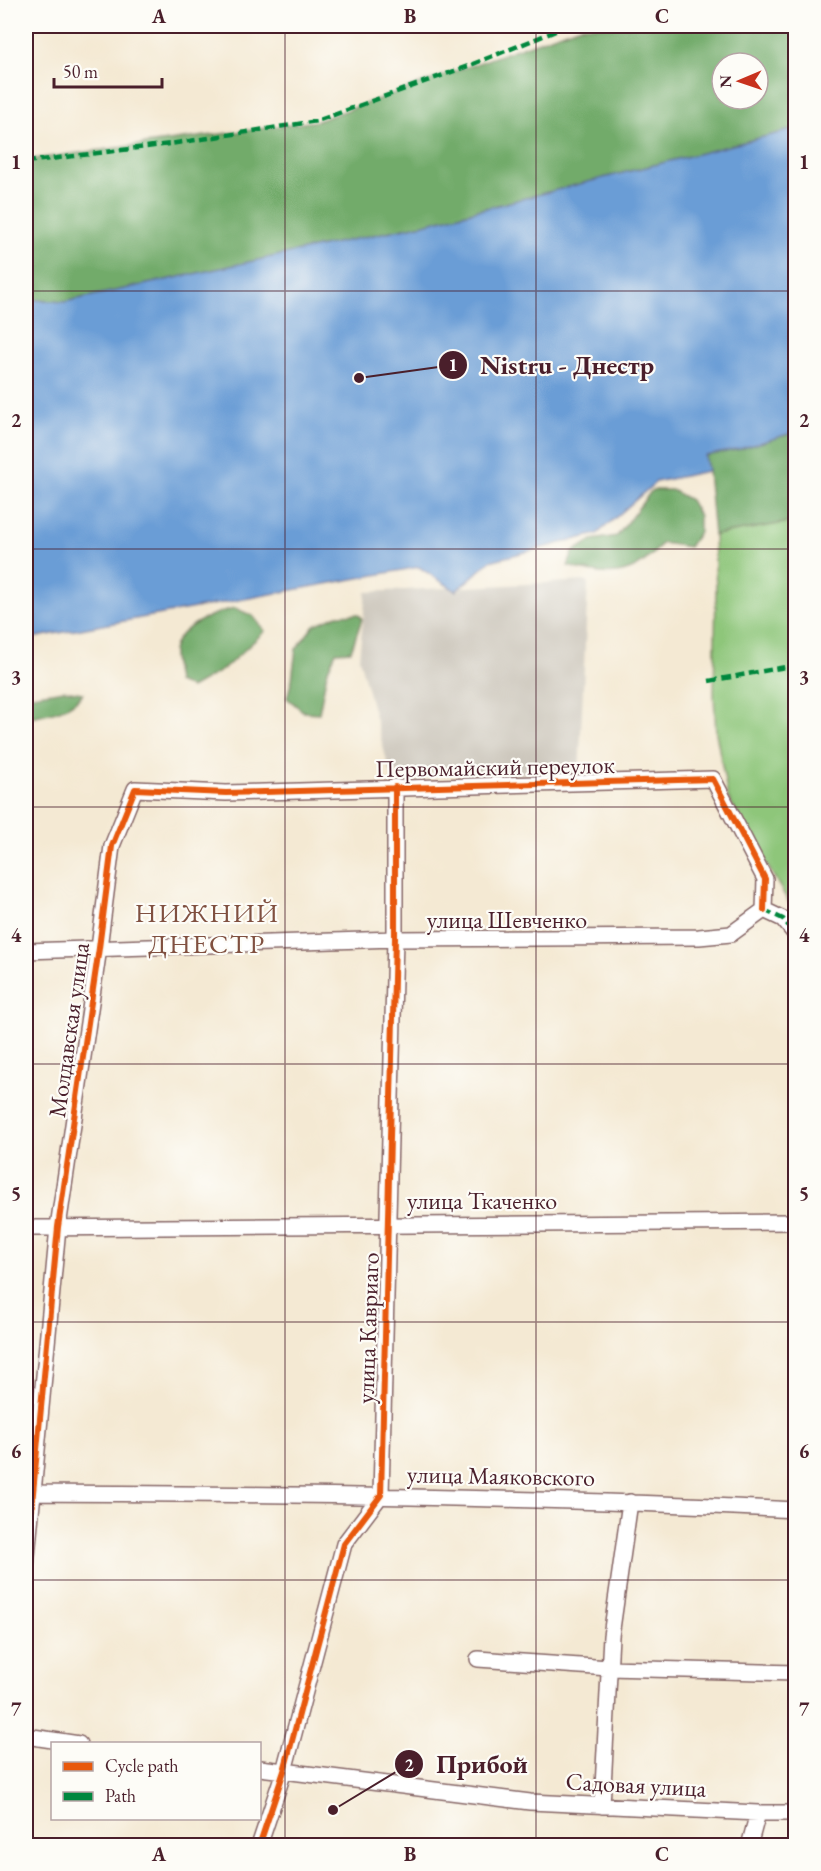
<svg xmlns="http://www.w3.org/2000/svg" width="821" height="1871" viewBox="0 0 821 1871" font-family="'EB Garamond',serif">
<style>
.industrial{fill:#c9c3b8}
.green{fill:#8ec67a;stroke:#6c7252;stroke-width:1.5}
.forest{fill:#72ab6a;stroke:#5e654a;stroke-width:1.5;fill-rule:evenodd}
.water{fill:#6b9dd6;stroke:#5a5e80;stroke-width:1.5}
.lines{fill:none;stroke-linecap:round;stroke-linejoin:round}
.minor-casing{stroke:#866666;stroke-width:18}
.minor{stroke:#fff;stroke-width:15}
.quiet{stroke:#00873e;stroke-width:4.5;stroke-dasharray:9 4.5;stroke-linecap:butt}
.cycleway-casing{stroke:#fdfcf7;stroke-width:10}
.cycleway{stroke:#e8590c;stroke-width:6}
.grid{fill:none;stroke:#4a1f2b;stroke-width:1.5;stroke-opacity:0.55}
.labels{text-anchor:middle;stroke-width:4.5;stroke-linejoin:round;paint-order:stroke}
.street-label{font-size:24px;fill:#4a1f2b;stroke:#fdfcf7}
.quarter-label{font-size:27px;letter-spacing:1.5px;fill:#805040;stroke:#fdfcf7}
.leader{fill:none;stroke:#4a1f2b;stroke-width:2}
.callout-dot{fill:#4a1f2b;stroke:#fdfcf7;stroke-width:2}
.mark-label{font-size:18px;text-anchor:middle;font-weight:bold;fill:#fff}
.callout-label{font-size:26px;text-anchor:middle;font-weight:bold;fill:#4a1f2b;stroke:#fdfcf7;stroke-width:4.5;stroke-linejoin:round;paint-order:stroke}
.neatline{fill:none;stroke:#4a1f2b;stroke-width:2}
.grid-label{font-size:20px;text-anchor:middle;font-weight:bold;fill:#4a1f2b}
</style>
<rect width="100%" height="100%" fill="#fdfcf7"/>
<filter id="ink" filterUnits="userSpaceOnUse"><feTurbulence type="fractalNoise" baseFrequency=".0167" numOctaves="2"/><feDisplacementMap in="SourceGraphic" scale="12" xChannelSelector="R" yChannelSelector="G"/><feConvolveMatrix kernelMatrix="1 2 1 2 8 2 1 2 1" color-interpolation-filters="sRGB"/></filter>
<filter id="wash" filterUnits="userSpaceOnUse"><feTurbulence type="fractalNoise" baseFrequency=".008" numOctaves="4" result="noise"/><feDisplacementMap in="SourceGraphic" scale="24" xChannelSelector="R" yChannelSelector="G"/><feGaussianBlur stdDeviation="1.35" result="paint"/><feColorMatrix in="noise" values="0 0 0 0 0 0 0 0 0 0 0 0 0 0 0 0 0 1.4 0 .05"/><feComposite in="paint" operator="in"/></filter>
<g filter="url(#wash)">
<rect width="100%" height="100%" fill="#f4e9d3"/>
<path class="industrial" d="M588,581L579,774L390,772L359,658L366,592Z"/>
<path class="green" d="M795,521V913L728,798L716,733L714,694L716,591L714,535Z"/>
<path class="forest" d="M581,26H795V129L424,224L64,302L26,299V160L317,121ZM722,63H758V99H722Z
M795,432V521L714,535L708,471L705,456L740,449Z
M652,490H672L690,500L699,516V532L689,547L662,543C635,579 608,578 568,566L573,552L592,540L617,536Z
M235,608L253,616L265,631L224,669L191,688L177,682C176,673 173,663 173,654C173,628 214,613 235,608Z
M358,614L362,619L351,651L336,652L327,672L319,713L304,712L287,698L292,679L296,649L314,625L337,615Z
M64,690L83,693C71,711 46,714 26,718V696Z"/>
<path class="water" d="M795,129V432L740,449L705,456L708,471L656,482L597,534L490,561L456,591L419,567L26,639V299L64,302L424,224Z"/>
</g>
<g filter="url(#ink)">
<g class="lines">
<defs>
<path id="minor" d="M764,910L783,919L796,935
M26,951L395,939L699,937L731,934L764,910
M26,1228L796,1222
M26,1493C282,1494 539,1497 796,1510
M26,1567L58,1227L99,948L112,846L135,789L226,793L713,779L765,879L764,910
M478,1659L609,1668L796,1673
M26,1736L79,1744
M260,1768L530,1802L758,1813H796
M602,1806L611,1636L630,1502
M259,1846L284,1771L344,1544L381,1495L395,939V787
M749,1846L758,1813"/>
</defs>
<use href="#minor" class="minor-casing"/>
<use href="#minor" class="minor"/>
<path class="quiet" d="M26,162L170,144L317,121L468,66L568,26
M709,681L796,665
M764,910L783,919L796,935"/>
<defs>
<path id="cycleway" d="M26,1567L58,1227L99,948L112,846L135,789L226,793L713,779L765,879L764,910
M259,1846L284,1771L344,1544L381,1495L395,939V787"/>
</defs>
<use href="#cycleway" class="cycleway-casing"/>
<use href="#cycleway" class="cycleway"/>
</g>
</g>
<path class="grid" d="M285,26V1846M536,26V1846M26,291H796M26,549H796M26,807H796M26,1064H796M26,1322H796M26,1580H796"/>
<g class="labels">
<g class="street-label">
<text transform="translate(495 767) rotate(-1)" y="8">Первомайский переулок</text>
<text x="507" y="928">улица Шевченко</text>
<text transform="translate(69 1030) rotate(-82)" y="8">Молдавская улица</text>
<text x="482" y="1209">улица Ткаченко</text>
<text transform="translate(368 1328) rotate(-88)" y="8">улица Кавриаго</text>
<text transform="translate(501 1476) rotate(1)" y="8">улица Маяковского</text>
<text transform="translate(636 1785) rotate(3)" y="8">Садовая улица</text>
</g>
<g class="quarter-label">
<text x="207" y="922">НИЖНИЙ<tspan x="207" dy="31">ДНЕСТР</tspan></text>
</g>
</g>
<path class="leader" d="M359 378L453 365M333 1810L409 1764"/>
<g class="callout-dot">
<circle cx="359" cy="378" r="6"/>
<circle cx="333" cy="1810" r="6"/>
<circle cx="453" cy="365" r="15"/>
<circle cx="409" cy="1764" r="15"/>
</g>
<g class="mark-label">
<text x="453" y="371">1</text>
<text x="409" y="1771">2</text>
</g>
<g class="callout-label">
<text x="567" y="374">Nistru - Днестр</text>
<text x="482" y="1773">Прибой</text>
</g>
<rect width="821" height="1871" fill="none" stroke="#fdfcf7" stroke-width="66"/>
<rect x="51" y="1742" width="210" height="78" fill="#fdfcf7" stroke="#b5a4a5" stroke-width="1.5"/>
<rect x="63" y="1762" width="30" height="9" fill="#e8590c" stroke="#b5a4a5" stroke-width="1.5"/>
<text x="105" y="1772" font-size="18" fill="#4a1f2b">Cycle path</text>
<rect x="63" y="1792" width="30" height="9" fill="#00873e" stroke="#b5a4a5" stroke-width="1.5"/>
<text x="105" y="1802" font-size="18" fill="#4a1f2b">Path</text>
<g transform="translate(740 81) rotate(268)"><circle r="28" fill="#fdfcf7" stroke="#b5a4a5" stroke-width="1.5"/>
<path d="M0-4.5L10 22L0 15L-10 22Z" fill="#c8321e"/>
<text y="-9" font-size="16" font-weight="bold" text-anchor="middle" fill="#4a1f2b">N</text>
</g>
<path d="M54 78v9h108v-9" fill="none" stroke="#4a1f2b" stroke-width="3"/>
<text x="63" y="78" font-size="18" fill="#4a1f2b" stroke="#fdfcf7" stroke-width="4.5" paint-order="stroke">50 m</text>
<rect x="33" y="33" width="755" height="1805" class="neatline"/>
<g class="grid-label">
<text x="159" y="23">A</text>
<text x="410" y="23">B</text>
<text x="662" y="23">C</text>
<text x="16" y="169">1</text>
<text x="804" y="169">1</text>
<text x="16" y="427">2</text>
<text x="804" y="427">2</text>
<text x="16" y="684">3</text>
<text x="804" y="684">3</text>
<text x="16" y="942">4</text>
<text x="804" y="942">4</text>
<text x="16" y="1200">5</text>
<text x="804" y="1200">5</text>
<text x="16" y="1458">6</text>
<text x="804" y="1458">6</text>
<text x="16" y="1716">7</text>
<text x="804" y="1716">7</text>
<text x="159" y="1861">A</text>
<text x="410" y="1861">B</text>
<text x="662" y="1861">C</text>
</g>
</svg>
